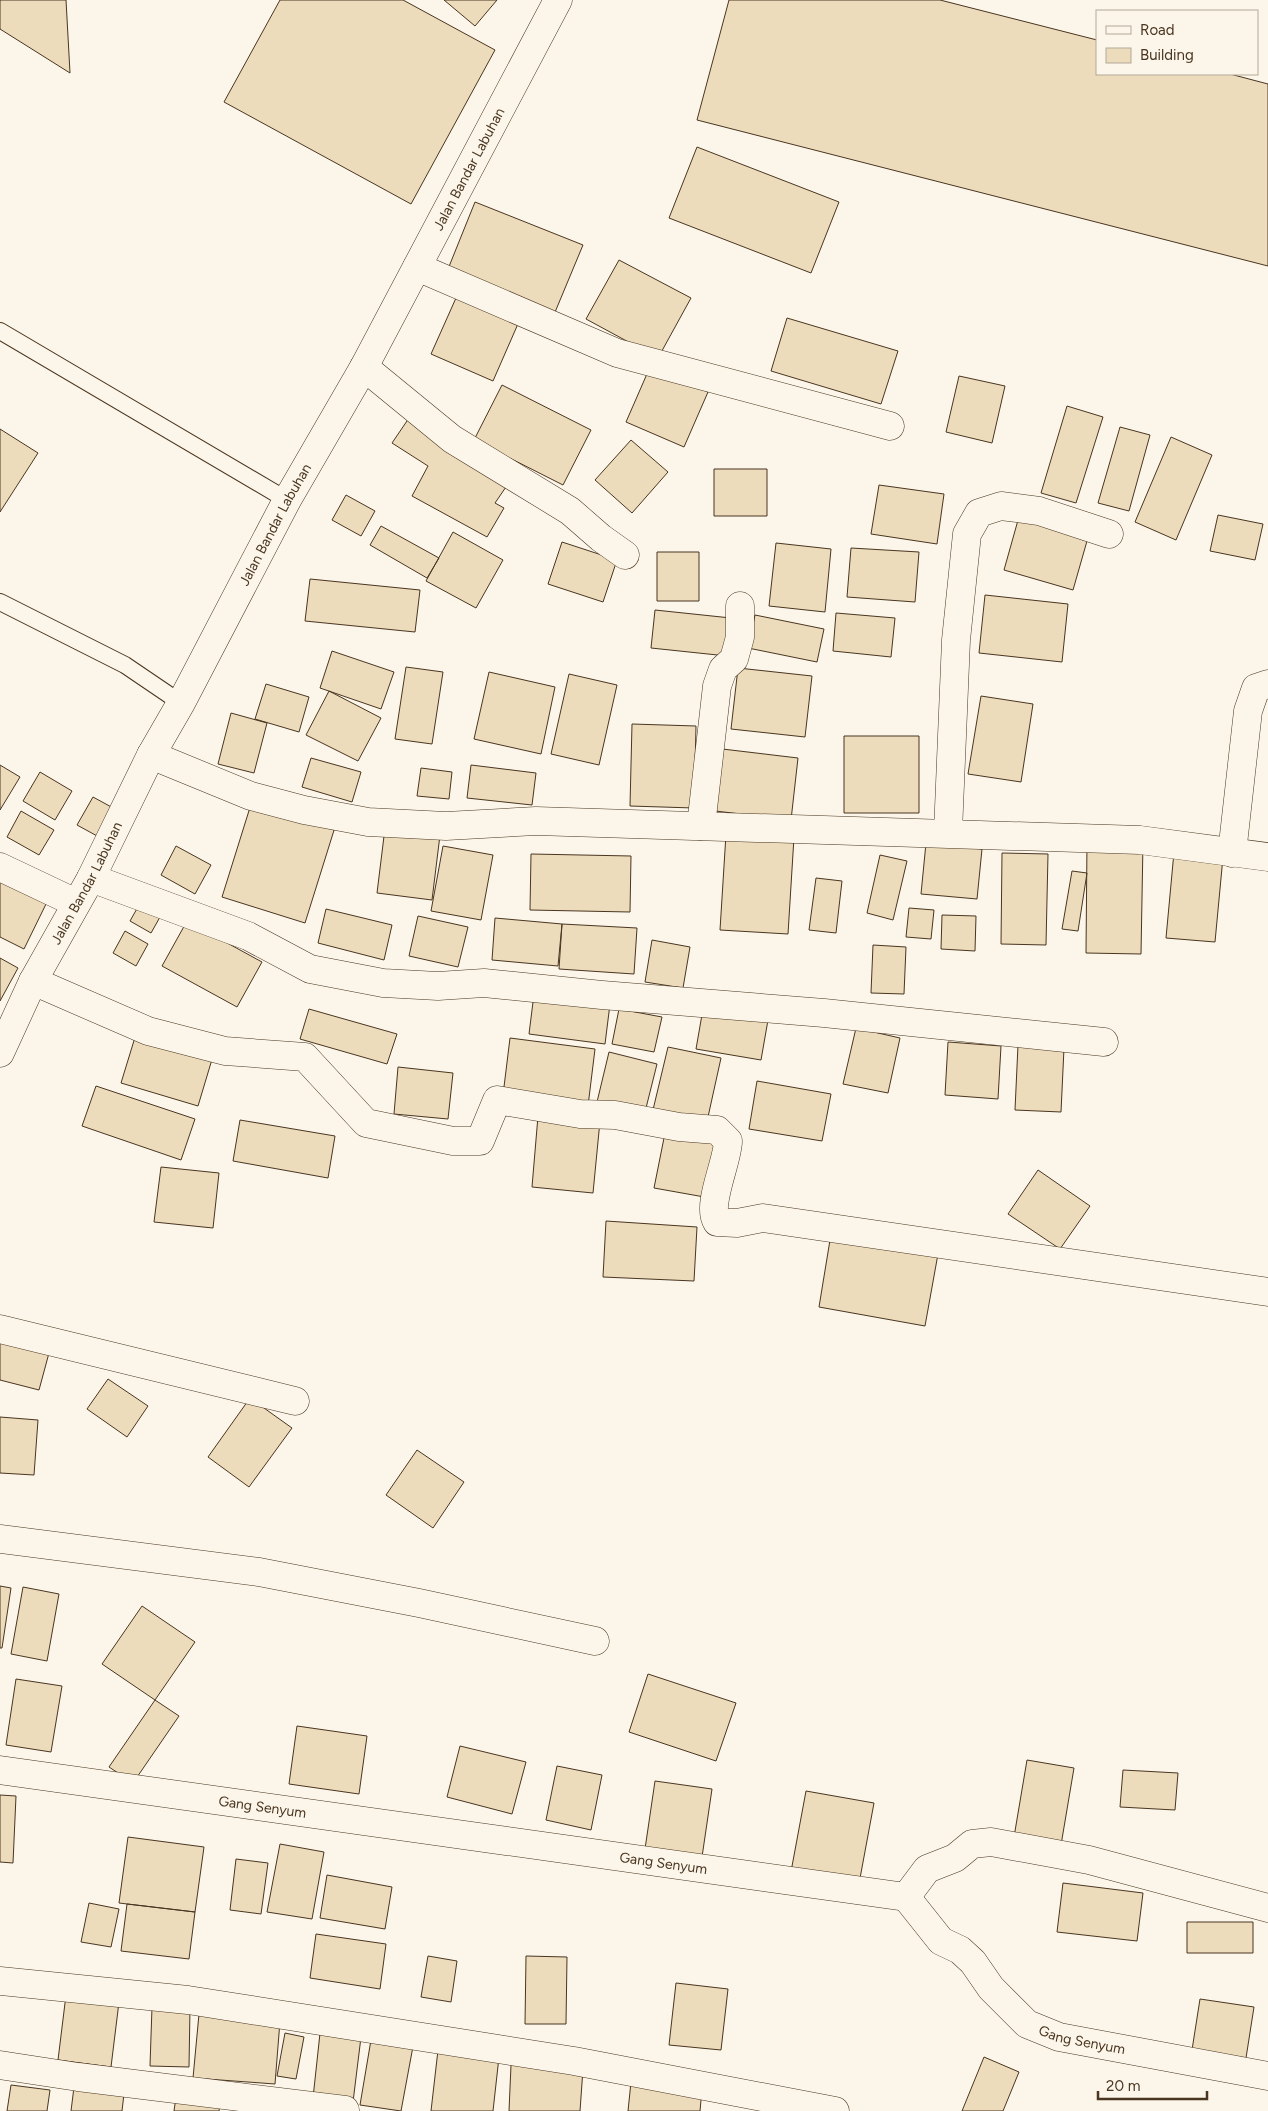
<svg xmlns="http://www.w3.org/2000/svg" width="1268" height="2111" viewBox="0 0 1268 2111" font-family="Figtree,sans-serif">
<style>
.building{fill:#ecdcbc;stroke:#4a3520}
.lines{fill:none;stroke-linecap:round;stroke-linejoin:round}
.lane-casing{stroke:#4a3520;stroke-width:18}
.street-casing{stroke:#4a3520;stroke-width:29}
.secondary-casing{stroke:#4a3520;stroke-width:29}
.lane{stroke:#fbf6e9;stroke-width:16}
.street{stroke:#fbf6e9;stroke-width:28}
.secondary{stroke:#fbf6e9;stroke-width:28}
.labels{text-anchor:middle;stroke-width:4;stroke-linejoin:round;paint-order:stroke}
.street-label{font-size:14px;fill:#4a3520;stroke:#fbf6e9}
</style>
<rect width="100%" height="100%" fill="#fbf6e9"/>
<path class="building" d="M0,0H66L70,73L0,29Z
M280,0H403L495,50L411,204L224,102Z
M444,0H497L475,26Z
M729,0H940L1097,40V74H1230L1268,84V266L697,120Z
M697,147L839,202L811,273L669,218Z
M475,202L583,245L553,317L446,274Z
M619,260L691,298L658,358L586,319Z
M460,289L521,317L493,381L431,354Z
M787,318L898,351L881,404L771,371Z
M650,367L708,392L684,447L626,422Z
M959,376L1005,386L992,443L946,432Z
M502,385L591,430L563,485L474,440Z
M1067,406L1103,417L1076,503L1041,493Z
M409,418L508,484L495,503L504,508L487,537L412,496L428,466L392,443Z
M1120,427L1150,435L1129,511L1098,503Z
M0,429L38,453L0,512Z
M1171,437L1212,455L1176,540L1135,522Z
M631,440L668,472L632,513L595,480Z
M714,469H767V516H714Z
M879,485L944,494L937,544L871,534Z
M346,495L375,511L361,536L332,520Z
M1020,513L1089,534L1073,590L1004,570Z
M1218,515L1263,524L1255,560L1210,551Z
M381,526L439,558L427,578L370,545Z
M453,532L503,560L476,608L426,581Z
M562,542L617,560L603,602L548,584Z
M776,543L831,549L825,612L769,606Z
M851,548L919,552L915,602L847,597Z
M657,552H699V601H657Z
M310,579L420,590L415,632L305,621Z
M985,595L1068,604L1062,662L979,653Z
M655,610L731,618L727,656L651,648Z
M836,613L895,618L891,657L833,651Z
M755,615L824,629L817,662L748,648Z
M332,651L394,672L381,709L320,688Z
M406,667L443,672L432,744L395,739Z
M738,668L812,676L805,737L731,729Z
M489,672L555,687L541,754L474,739Z
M569,674L617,685L599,765L551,754Z
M266,684L309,697L299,732L255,719Z
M329,691L381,718L358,761L306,735Z
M981,696L1033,704L1021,782L968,774Z
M231,713L267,723L254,773L218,764Z
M632,724L696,726L694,808L630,806Z
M844,736H919V813H844Z
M714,748L798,758L791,820L707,810Z
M311,758L361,772L352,802L302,787Z
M0,765L20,777L0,810Z
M471,765L536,773L532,805L467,798Z
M421,768L452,772L449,799L417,796Z
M40,772L72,791L55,820L23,801Z
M93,797L115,809L99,837L77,825Z
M252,801L335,827L305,923L222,897Z
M21,811L54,830L39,855L7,837Z
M385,828L440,835L432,900L377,893Z
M726,834L794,837L788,934L720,930Z
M1087,841L1143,842L1141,954L1086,953Z
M926,843L982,849L977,899L921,894Z
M176,846L211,865L195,894L161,875Z
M443,846L493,855L481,920L431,911Z
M1174,852L1223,857L1215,942L1166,938Z
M1002,853L1048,854L1046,945L1001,944Z
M531,854L631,856L630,912L530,910Z
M880,855L907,861L893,920L867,913Z
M1072,871L1087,873L1078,931L1062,929Z
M0,878L47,902L24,949L0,937Z
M816,878L842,881L836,933L809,930Z
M143,898L164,910L151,933L130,921Z
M909,908L934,910L931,939L906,937Z
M326,909L392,925L384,960L318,943Z
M942,915L976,916L975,951L941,949Z
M418,916L468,927L458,967L409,956Z
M495,918L562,924L558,966L492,960Z
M187,921L262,962L237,1007L162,966Z
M562,924L637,928L634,974L559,969Z
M125,931L148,944L136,966L113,953Z
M652,940L690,947L683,988L645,982Z
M873,945L906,947L904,994L871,993Z
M0,958L18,968L0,1001Z
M534,994L610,1004L605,1044L529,1034Z
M309,1009L397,1034L387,1064L300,1039Z
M619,1009L662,1017L654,1052L612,1044Z
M703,1009L768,1020L761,1060L696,1049Z
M856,1028L900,1038L888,1093L843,1084Z
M136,1034L213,1056L198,1106L121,1083Z
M510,1038L595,1049L588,1106L503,1095Z
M948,1042L1001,1046L998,1099L945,1095Z
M1018,1045L1064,1048L1061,1112L1015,1110Z
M668,1047L721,1058L706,1126L652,1114Z
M609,1052L657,1064L645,1112L597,1102Z
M398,1067L453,1073L448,1119L394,1114Z
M757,1081L831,1094L822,1141L749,1129Z
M96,1086L195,1119L181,1160L82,1126Z
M538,1116L600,1121L593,1193L532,1187Z
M240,1120L335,1136L328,1178L233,1161Z
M665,1133L720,1143L710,1198L654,1188Z
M161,1167L219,1173L213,1228L154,1222Z
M1038,1170L1090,1206L1060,1249L1008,1214Z
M606,1221L697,1227L694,1281L603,1277Z
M831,1234L938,1254L925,1326L819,1307Z
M0,1340L49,1353L39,1390L0,1380Z
M108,1379L148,1406L127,1437L87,1409Z
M250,1398L292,1428L249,1487L208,1457Z
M0,1417L38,1420L34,1475L0,1473Z
M417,1450L464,1482L433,1528L386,1495Z
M0,1586L11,1588L2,1648H0Z
M23,1587L59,1594L47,1661L11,1654Z
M142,1606L195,1642L155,1700L102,1664Z
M648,1674L736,1703L716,1761L629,1732Z
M16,1679L62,1686L51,1752L6,1745Z
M155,1700L179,1716L133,1783L109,1767Z
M297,1726L367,1736L359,1794L289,1784Z
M460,1746L526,1762L512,1814L447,1797Z
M1027,1760L1074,1768L1061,1845L1014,1837Z
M557,1766L602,1775L591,1830L546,1820Z
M1123,1770L1178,1773L1175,1810L1120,1807Z
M655,1781L712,1789L702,1857L645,1849Z
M806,1791L874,1803L858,1889L790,1877Z
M0,1795L16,1796L13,1863L0,1862Z
M128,1837L204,1847L195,1912L119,1903Z
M280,1844L324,1852L312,1919L267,1912Z
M236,1859L268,1863L261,1914L230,1910Z
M327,1875L392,1887L385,1929L320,1918Z
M1063,1883L1143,1893L1137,1941L1057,1932Z
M89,1903L119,1909L111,1947L81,1942Z
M127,1904L195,1912L189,1959L121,1951Z
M1187,1922H1253V1953H1187Z
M316,1934L386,1944L380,1989L310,1978Z
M428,1956L457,1961L451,2002L421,1997Z
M526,1956L567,1957L566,2024H525Z
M676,1983L728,1989L721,2050L669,2045Z
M66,1995L119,2002L111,2067L58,2060Z
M1200,1999L1254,2007L1246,2058L1192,2050Z
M152,2007L190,2008L189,2067L150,2066Z
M199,2014L280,2021L275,2084L193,2078Z
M321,2024L362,2029L353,2102L313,2098Z
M285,2033L304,2037L296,2079L277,2076Z
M372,2034L414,2041L401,2111L360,2105Z
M438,2050L499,2057L493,2111H431Z
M984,2057L1019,2072L1003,2111H962Z
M511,2065L583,2069L580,2111H509Z
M75,2079L125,2085L122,2111H71Z
M631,2082L702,2089L700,2111H628Z
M11,2085L50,2090L47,2111H7Z
M176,2097L220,2104L219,2111H174Z"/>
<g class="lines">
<defs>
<path id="lane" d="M0,331L287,500
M0,602L125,665L181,703"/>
<g id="street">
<path d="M417,267L617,353L890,426"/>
<path d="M364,367L452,439L570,511L601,538L625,555"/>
<path d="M151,755L251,796L304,810L368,822L446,826L536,821L1140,840L1268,857"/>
<path d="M701,826L717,686L723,669L734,659L740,637V606"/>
<path d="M948,832L956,640L967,534L979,513L1001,506L1039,511L1109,534"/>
<path d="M1232,853L1248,711L1256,688L1268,684"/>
<path d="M0,867L76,903"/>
<path d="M91,878L248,936L310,969L383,983L438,986L484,983L602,995L824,1013L1104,1042"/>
<path d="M33,981L148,1031L225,1051L305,1057L366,1123L453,1141H480L497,1100L580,1114L615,1115L679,1127L717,1130L728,1141C728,1161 706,1205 717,1222L737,1223L763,1218L1268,1292"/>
<path d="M0,1329L295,1401"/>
<path d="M0,1539L259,1572L419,1603L595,1641"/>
<path id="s1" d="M0,1770L906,1897L941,1941L960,1950L973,1962L991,1988L1027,2024L1059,2037L1268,2076"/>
<path d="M906,1897L927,1869L955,1858L972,1844L991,1842L1089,1860L1268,1908"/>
<path d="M0,1981L188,2000L574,2061L835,2111"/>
<path d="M0,2065L78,2077L345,2110"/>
</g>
<g id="secondary">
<path id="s2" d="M0,1053L33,981L91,878L151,755L181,703L287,500L364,367L558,0"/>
</g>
</defs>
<use href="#lane" class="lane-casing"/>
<use href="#street" class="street-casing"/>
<use href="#secondary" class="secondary-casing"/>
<use href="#lane" class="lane"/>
<use href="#street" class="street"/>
<use href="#secondary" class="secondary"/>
</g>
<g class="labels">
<g class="street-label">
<text dy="5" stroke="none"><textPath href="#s2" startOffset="1001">Jalan Bandar Labuhan</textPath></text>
<text dy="5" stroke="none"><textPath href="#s2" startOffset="596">Jalan Bandar Labuhan</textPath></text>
<text dy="5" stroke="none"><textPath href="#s2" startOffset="191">Jalan Bandar Labuhan</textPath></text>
<text dy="5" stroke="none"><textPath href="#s1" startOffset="265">Gang Senyum</textPath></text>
<text dy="5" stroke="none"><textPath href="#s1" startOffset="670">Gang Senyum</textPath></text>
<text dy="5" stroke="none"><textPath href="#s1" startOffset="1150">Gang Senyum</textPath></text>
</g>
</g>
<rect x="1096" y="10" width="162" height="65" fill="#fbf6e9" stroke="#b4a999"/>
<rect x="1106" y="26" width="25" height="8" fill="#fbf6e9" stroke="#b4a999"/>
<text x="1140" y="35" font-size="15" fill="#4a3520">Road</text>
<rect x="1106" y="48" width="25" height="15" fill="#ecdcbc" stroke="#b4a999"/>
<text x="1140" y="60" font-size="15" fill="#4a3520">Building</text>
<path d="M1098 2091v8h109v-8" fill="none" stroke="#4a3520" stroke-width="2.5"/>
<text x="1106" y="2091" font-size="15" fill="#4a3520" stroke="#fbf6e9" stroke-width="4" paint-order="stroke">20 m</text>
</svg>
